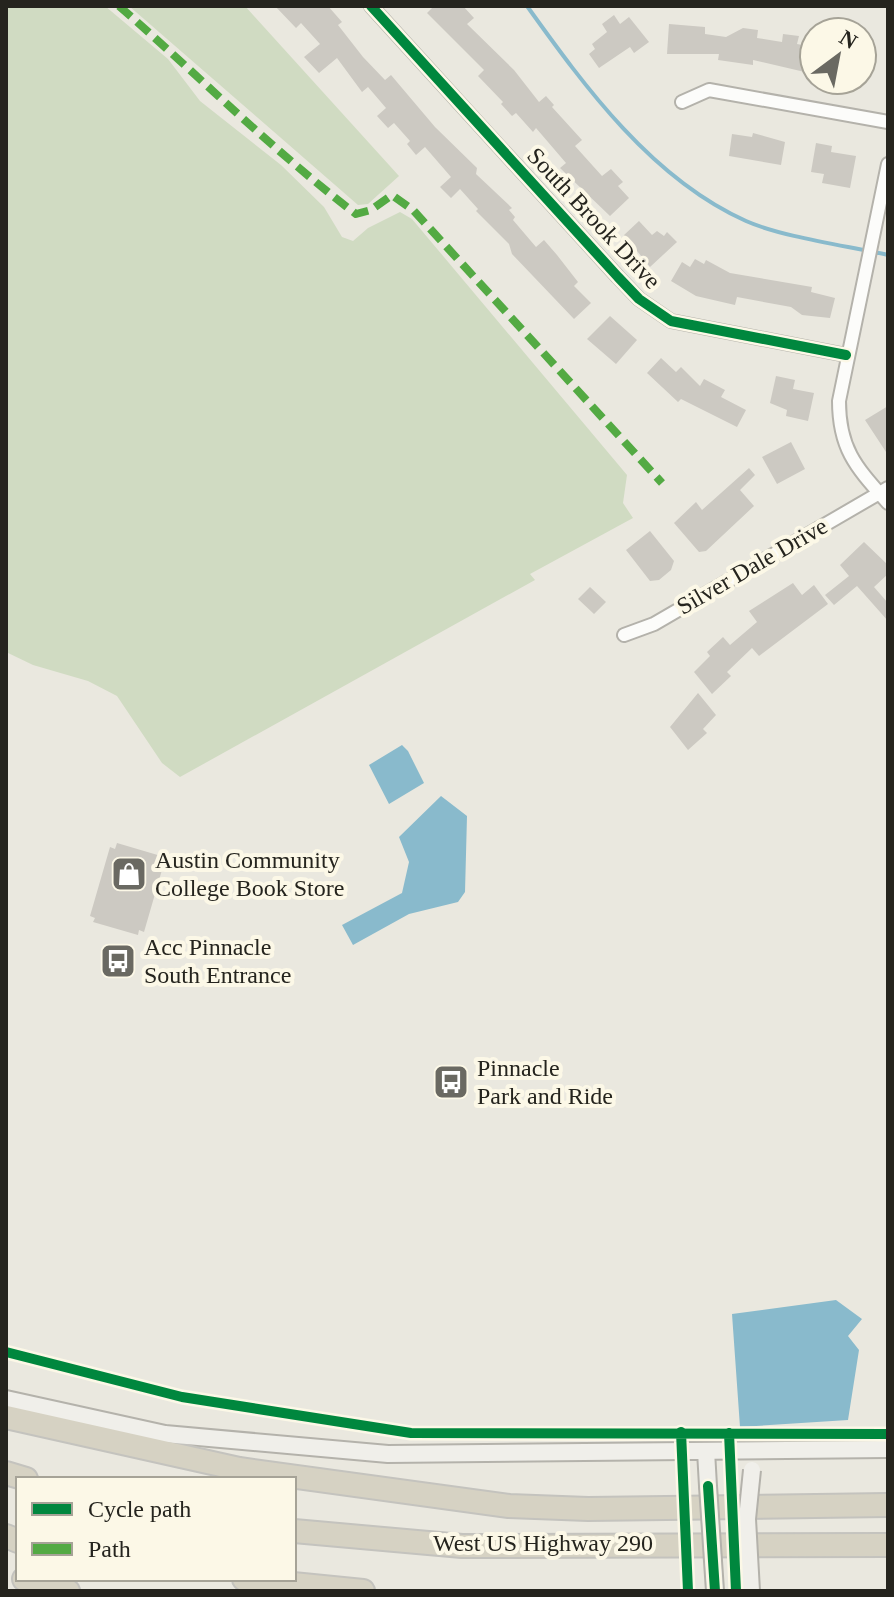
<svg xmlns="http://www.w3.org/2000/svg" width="894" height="1597" viewBox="0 0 894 1597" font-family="'Times New Roman',serif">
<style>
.green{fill:#d0dbc2}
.water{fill:#89bacc}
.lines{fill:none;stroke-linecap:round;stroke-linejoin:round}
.stream{stroke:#89bacc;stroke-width:4}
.building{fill:#ccc9c2}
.street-casing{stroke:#b4b2ab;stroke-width:16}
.secondary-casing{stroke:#b4b2ab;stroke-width:20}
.highway-casing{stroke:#c4c3be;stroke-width:26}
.street{stroke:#fcfcfa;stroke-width:12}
.secondary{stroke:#f0efea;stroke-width:16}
.highway{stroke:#d6d2c3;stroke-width:22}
.secondary-bridge-casing{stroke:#b4b2ab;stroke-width:20;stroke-linecap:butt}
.secondary-bridge{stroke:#f0efea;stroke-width:16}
.quiet{stroke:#53aa43;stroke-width:8;stroke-dasharray:16 8;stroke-linecap:butt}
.cycleway-casing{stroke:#fcf8e7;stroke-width:15}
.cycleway{stroke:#00873e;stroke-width:10}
.labels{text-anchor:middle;stroke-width:8;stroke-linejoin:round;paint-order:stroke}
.street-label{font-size:24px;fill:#25241e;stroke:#fcf8e7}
.poi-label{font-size:24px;fill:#25241e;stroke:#fcf8e7;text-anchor:start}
</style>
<rect width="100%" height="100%" fill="#eae8df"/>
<path class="green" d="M6,6H105L168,59L200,101L281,165L324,207L342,237L353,241L368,228L400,212L412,219L627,475L623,503L633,518L530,574L535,580L180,777L162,763L117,696L88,681L33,665L6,652Z
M129,6H245L399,176L368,204L358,205Z"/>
<path class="water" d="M402,745L408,751L424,783L389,804L369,765Z
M441,796L467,816L465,892L458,902L409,914L353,945L342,925L402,893L409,862L399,837Z
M836,1300L862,1319L848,1336L859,1350L848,1420L740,1427L732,1314Z"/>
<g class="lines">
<path class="stream" d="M527,6C585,87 652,179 746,221C782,237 848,246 888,255"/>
</g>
<path class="building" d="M275,6H328L342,22L338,25L363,57L385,80L391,75L435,127L477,168L476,174L512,208L509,210L515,217L513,220L536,247L544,240L557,255L578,282L574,286L591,303L574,319L512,254L509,244L476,211L478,209L460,189L451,198L440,187L451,177L425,147L416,155L407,144L410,141L394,123L388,128L377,116L386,108L368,87L362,92L337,58L319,73L304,57L320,44L301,23L296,28Z
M434,6H463L474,18L467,24L514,70L539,102L546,96L554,105L552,107L582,140L575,146L602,176L611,169L623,182L618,186L629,198L610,216L560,168L566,163L536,128L533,132L516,113L512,116L501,104L503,102L478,76L484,70L427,13Z
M614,15L620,24L629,17L649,42L634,53L630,47L599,68L589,54L595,49L592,44L607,32L602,24Z
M669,24L705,27V34L726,37L743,28L758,30L757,38L782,42L783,34L799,36L797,44L813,47L809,73L753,60V65L718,60L719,54H667Z
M753,133L785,142L781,165L729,156L732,134L752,137Z
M816,143L832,146L831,152L856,156L850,188L822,183L824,174L811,172Z
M639,221L652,235L657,231L664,236L667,232L677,242L650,267L624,235Z
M695,259L704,264L706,260L730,273L812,287L811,292L835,298L830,318L802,315L791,307L737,297L735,305L696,296L671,281L682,262L690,267Z
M610,316L637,340L616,364L587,339Z
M661,358L676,372L681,367L700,386L704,379L725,390L721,397L746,410L737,427L681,399L678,402L647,373Z
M776,376L795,380L793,389L814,393L808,421L786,416L787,410L770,403Z
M888,406V455L865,420Z
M791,442L805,469L777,484L762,457Z
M749,468L755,475L740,490L754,506L706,551L699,552L674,523L696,502L702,510Z
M650,531L674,561L671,570L659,580L650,581L626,550Z
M864,542L888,565V574L874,587L888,603V621L857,586L834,605L825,595L849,576L840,565Z
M793,583L802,595L814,585L828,604L759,656L752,648L727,672L731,676L712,694L694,672L710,656L707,652L723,637L730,645L757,622L749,611Z
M590,587L606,602L594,614L578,599Z
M698,693L716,715L703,729L707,733L688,750L670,727Z
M117,843L161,856L160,860L164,863L144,932L139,930L138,935L93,922L95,918L90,916L110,847L115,849Z"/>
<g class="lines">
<defs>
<path id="street" d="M371,6L618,277L639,299L671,321L846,355
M682,102L709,90L888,122
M888,164L839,401C839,450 857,468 888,503
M624,635L654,624L888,488"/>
<path id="secondary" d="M6,1399L165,1434L388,1454L888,1449
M706,1451L708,1486"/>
<path id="highway" d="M6,1417L239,1469L509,1506L588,1509L888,1505
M6,1473L26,1479
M294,1531L462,1546L888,1545
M6,1536L18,1541
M24,1579L68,1591
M244,1579L363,1591"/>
</defs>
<use href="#street" class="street-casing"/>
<use href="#secondary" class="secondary-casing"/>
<use href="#highway" class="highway-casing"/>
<use href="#street" class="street"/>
<use href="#secondary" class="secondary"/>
<use href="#highway" class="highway"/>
<defs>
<path id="secondary-bridge" d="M708,1486L715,1591
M751,1591L747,1519L752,1470"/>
</defs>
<use href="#secondary-bridge" class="secondary-bridge-casing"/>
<use href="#secondary-bridge" class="secondary-bridge"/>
<path class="quiet" d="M119,6C198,75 272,150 356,214L371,210L392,195L413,210L662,483"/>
<defs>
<path id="cycleway" d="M371,6L618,277L639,299L671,321L846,355
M6,1352L182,1397L411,1433L888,1434
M681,1432L688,1591
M729,1433L736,1591
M708,1486L715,1591"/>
</defs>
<use href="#cycleway" class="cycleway-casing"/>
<use href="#cycleway" class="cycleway"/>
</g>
<defs>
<symbol id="shop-square" viewBox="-11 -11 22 22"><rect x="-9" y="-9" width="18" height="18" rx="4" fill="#6a6962" stroke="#fcf8e7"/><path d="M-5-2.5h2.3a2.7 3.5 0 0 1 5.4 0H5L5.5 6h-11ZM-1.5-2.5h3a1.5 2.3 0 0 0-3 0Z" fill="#fff"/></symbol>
<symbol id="bus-square" viewBox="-11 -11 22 22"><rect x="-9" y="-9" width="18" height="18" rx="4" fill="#6a6962" stroke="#fcf8e7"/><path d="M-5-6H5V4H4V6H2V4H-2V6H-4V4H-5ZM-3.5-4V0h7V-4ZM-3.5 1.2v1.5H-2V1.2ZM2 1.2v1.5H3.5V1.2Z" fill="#fff"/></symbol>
</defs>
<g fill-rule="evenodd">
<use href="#shop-square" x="109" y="854" width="40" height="40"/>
<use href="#bus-square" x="98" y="941" width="40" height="40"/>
<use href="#bus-square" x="431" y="1062" width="40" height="40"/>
</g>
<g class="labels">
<g class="street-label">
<text transform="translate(594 218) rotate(47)" y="8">South Brook Drive</text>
<text transform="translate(752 566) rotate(-30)" y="8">Silver Dale Drive</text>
<text x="543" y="1551">West US Highway 290</text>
</g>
<g class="poi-label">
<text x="155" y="868">Austin Community<tspan x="155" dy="28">College Book Store</tspan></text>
<text x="144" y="955">Acc Pinnacle<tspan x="144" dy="28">South Entrance</tspan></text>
<text x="477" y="1076">Pinnacle<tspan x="477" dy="28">Park and Ride</tspan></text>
</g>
</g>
<rect width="894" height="1597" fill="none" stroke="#25241e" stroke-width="16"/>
<rect x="16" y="1477" width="280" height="104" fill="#fcf8e7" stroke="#a6a397" stroke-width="2"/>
<rect x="32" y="1503" width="40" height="12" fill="#00873e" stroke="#a6a397" stroke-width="2"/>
<text x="88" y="1517" font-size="24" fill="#25241e">Cycle path</text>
<rect x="32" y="1543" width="40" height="12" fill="#53aa43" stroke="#a6a397" stroke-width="2"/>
<text x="88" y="1557" font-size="24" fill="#25241e">Path</text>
<g transform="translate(838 56) rotate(32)"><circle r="38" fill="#fcf8e7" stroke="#a6a397" stroke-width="2"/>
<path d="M0-6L14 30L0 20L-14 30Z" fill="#6a6962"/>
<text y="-12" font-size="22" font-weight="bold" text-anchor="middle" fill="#25241e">N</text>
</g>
</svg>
